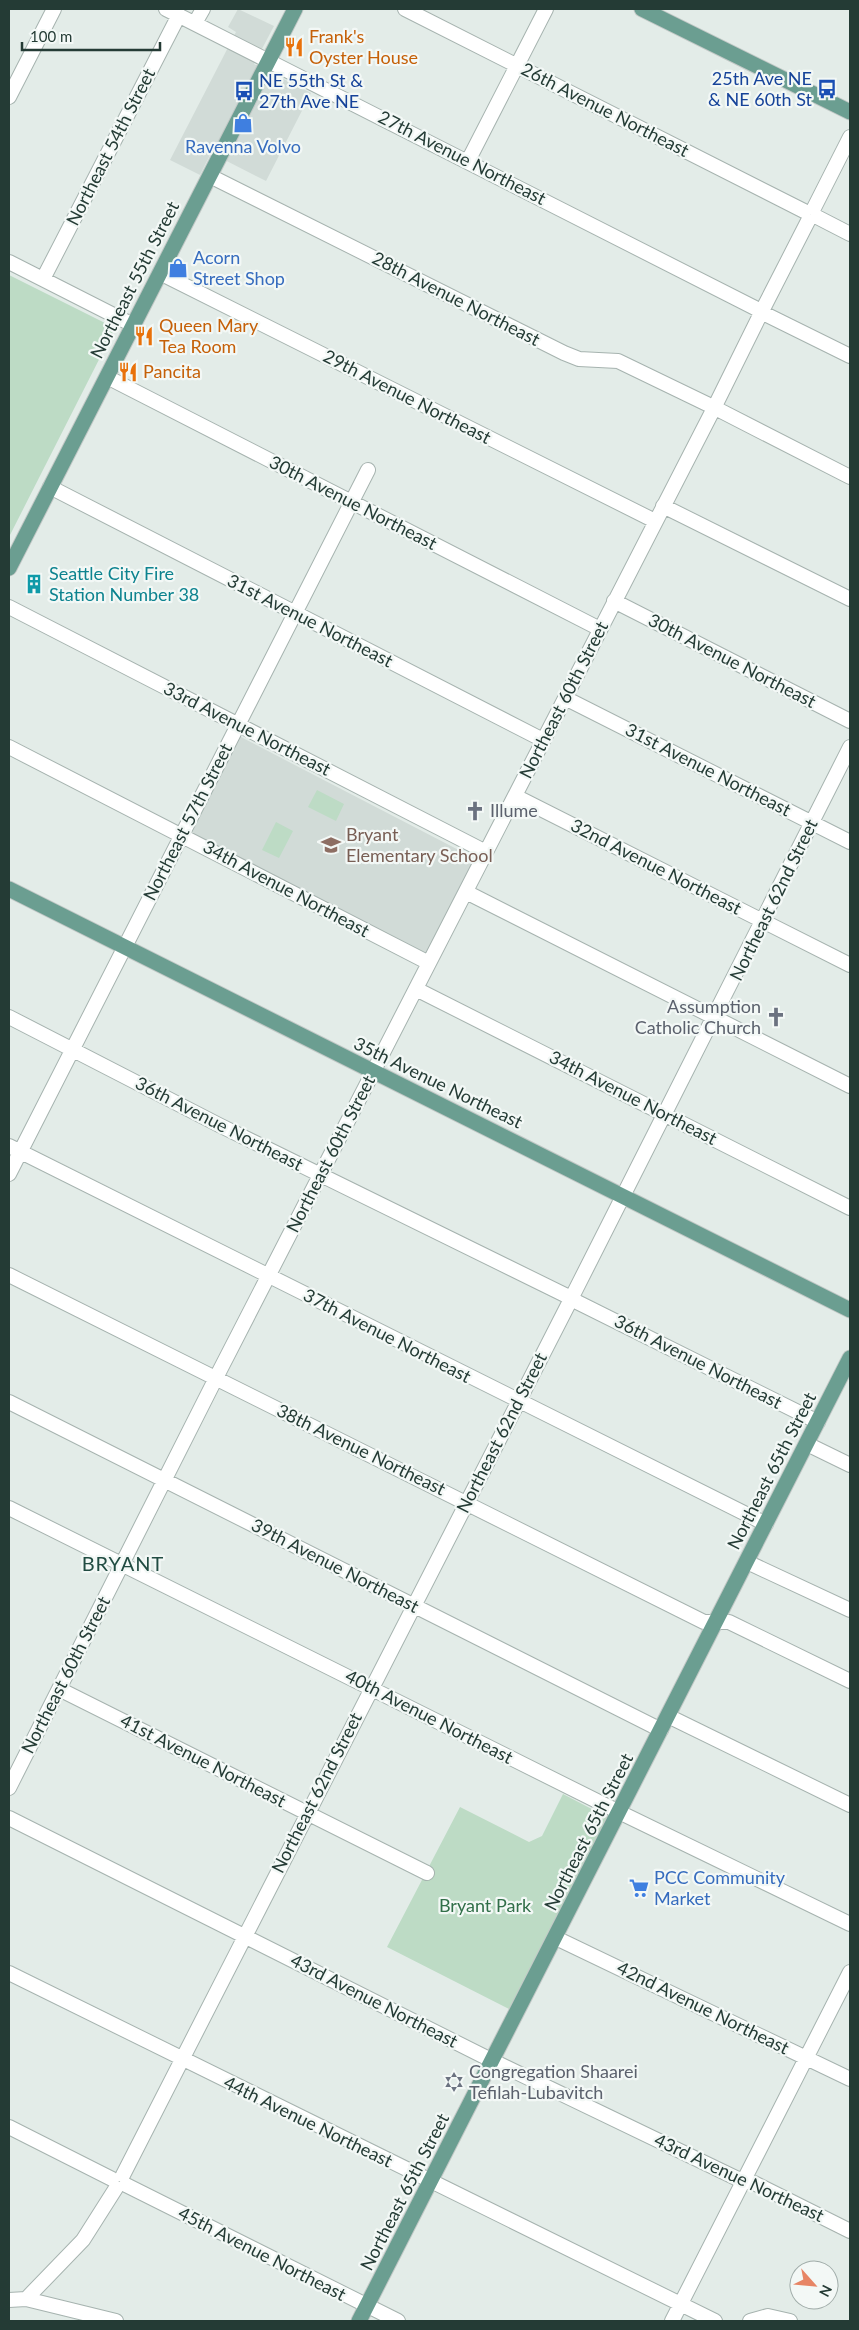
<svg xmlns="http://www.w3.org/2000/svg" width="859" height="2330" viewBox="0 0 859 2330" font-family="Lato,sans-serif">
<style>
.built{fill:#d1dbd7}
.green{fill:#bddbc5}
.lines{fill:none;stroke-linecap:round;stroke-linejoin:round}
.minor-casing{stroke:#a6b3af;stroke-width:16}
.major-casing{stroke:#c2c8c6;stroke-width:17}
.minor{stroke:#fff;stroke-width:14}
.major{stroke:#6b9e91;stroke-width:15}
.labels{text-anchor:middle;stroke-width:4.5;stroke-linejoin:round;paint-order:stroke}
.food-label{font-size:18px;fill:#c56008;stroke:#f3f8f6;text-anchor:start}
.transit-label{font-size:18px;fill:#164399;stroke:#f3f8f6;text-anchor:end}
.street-label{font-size:18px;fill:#243b35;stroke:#f3f8f6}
.shop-label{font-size:18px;fill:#366cbe;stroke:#f3f8f6;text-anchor:start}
.culture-label{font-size:18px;fill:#0d838f;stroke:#f3f8f6;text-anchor:start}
.worship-label{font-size:18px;fill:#5b616d;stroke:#f3f8f6;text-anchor:start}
.education-label{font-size:18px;fill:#785e54;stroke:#f3f8f6;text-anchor:start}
.park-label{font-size:18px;fill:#316f49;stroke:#f3f8f6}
.quarter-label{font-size:20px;letter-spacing:1px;fill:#214c42;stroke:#f3f8f6}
</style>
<rect width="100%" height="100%" fill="#e3ece8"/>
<path class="built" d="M238,9L274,26L254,64L311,93L266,181L211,153L200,175L170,160L236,32L228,27Z
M237,735L476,859L427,956L187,831Z"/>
<path class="green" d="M9,275L115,328L9,537Z
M317,790L344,804L336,821L308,807Z
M276,822L293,831L279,858L262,850Z
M563,1794L607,1817L509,2009L387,1947L460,1807L529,1842L542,1836Z"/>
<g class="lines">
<defs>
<path id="minor" d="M166,9L757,309
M405,9L804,211
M195,23L203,9
M9,97L54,9
M468,161L546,9
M210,176L564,353L579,359L618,361L707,404
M814,208L850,137
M817,217L850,234
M9,262L133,325
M160,273L655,521
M43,279L179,15
M764,307L808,221
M767,315L850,356
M107,377L600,629
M717,402L759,317
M719,410L850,477
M50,487L543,740
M663,506L850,599
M614,601L850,721
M9,607L486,852
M565,698L850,842
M9,747L429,963
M515,796L850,965
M466,892L850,1086
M416,989L850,1208
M9,1017L219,1125L565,1295
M9,1146L766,1524
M9,1174L368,470
M9,1275L704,1622H729L850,1681
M574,1293L850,747
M577,1302L818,1422
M9,1402L661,1730
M807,1444L850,1465
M9,1508L619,1812L850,1924
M747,1562L850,1610
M59,1689L427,1873
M668,1716L850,1805
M9,1788L220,1370L711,414
M9,1818L493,2061L736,2178L754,2183L850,2231
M556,1938L850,2079
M9,1973L715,2321
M9,2127L112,2179
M123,2175L568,1305
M126,2185L398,2321
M26,2299L83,2240L116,2188
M9,2300L26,2299L116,2321
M672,2321L850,1972
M750,2321L768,2316L790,2321"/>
<path id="major" d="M642,9L850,112
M9,568L295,9
M9,889L850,1310
M359,2321L850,1358"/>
</defs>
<use href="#minor" class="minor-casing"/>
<use href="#major" class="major-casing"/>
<use href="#minor" class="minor"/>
<use href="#major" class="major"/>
</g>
<defs>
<symbol id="restaurant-bare" viewBox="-9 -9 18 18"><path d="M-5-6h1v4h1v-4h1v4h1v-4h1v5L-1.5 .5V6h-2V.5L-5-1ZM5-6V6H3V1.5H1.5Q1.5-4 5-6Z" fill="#e8710a" stroke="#f3f8f6" stroke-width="2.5" paint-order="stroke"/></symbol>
<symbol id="bus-bare" viewBox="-9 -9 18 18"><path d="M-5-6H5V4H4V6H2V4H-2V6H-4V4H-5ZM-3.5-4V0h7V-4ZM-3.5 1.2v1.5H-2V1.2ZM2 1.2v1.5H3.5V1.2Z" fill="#1a4fb4" stroke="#f3f8f6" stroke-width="2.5" paint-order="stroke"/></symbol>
<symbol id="shop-bare" viewBox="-9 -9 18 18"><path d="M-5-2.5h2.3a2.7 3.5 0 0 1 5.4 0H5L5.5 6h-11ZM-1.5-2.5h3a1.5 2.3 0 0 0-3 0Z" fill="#3f7fe0" stroke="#f3f8f6" stroke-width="2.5" paint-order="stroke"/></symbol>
<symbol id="building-bare" viewBox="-9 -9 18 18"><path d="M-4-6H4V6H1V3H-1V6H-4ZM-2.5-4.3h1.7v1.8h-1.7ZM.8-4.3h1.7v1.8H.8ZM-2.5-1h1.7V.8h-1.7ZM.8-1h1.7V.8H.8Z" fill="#0f9aa8" stroke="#f3f8f6" stroke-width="2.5" paint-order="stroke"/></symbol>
<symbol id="church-bare" viewBox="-9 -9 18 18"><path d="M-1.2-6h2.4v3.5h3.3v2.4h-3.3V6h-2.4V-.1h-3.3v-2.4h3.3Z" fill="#6b7280" stroke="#f3f8f6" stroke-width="2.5" paint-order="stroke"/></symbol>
<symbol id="school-bare" viewBox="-9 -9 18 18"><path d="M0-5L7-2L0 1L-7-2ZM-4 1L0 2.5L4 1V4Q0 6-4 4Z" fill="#8d6e63" stroke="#f3f8f6" stroke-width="2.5" paint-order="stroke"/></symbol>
<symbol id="supermarket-bare" viewBox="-9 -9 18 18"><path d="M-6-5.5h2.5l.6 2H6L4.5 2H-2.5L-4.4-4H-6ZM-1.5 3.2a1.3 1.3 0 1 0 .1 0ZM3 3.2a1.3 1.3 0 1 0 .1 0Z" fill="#3f7fe0" stroke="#f3f8f6" stroke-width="2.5" paint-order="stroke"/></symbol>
<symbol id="synagogue-bare" viewBox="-9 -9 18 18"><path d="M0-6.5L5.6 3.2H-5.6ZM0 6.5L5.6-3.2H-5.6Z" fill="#6b7280" stroke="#f3f8f6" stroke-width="2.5" paint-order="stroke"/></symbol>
</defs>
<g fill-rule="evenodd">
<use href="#restaurant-bare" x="280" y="33" width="28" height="28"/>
<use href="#bus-bare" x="813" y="75" width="28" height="28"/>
<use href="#bus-bare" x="230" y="77" width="28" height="28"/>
<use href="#shop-bare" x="229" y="109" width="28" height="28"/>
<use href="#shop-bare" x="164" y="254" width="28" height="28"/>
<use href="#restaurant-bare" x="130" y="322" width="28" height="28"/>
<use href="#restaurant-bare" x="114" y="358" width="28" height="28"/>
<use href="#building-bare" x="20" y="570" width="28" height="28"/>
<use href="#church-bare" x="461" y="797" width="28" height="28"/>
<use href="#school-bare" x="317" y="831" width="28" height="28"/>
<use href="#church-bare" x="762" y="1003" width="28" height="28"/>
<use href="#supermarket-bare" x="625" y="1874" width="28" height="28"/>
<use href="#synagogue-bare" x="440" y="2068" width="28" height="28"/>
</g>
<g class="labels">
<g class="food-label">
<text x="309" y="43">Frank's<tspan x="309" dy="21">Oyster House</tspan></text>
<text x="159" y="332">Queen Mary<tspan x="159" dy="21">Tea Room</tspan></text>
<text x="143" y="378">Pancita</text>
</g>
<g class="transit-label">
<text x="812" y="85">25th Ave NE<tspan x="812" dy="21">&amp; NE 60th St</tspan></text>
<text x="259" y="87" text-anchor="start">NE 55th St &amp;<tspan x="259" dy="21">27th Ave NE</tspan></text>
</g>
<g class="street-label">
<text transform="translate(605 110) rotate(27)" y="6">26th Avenue Northeast</text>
<text transform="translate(111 147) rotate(-63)" y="6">Northeast 54th Street</text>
<text transform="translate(462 158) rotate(27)" y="6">27th Avenue Northeast</text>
<text transform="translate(135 280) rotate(-63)" y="6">Northeast 55th Street</text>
<text transform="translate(456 299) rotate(27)" y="6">28th Avenue Northeast</text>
<text transform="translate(407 397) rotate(27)" y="6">29th Avenue Northeast</text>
<text transform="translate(353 503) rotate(27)" y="6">30th Avenue Northeast</text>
<text transform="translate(310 621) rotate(27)" y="6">31st Avenue Northeast</text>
<text transform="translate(732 661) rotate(27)" y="6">30th Avenue Northeast</text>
<text transform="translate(564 700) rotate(-63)" y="6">Northeast 60th Street</text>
<text transform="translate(247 729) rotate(27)" y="6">33rd Avenue Northeast</text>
<text transform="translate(708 770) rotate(27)" y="6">31st Avenue Northeast</text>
<text transform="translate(188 822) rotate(-63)" y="6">Northeast 57th Street</text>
<text transform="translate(656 867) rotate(27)" y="6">32nd Avenue Northeast</text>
<text transform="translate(286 889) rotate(28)" y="6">34th Avenue Northeast</text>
<text transform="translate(774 900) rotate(-64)" y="6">Northeast 62nd Street</text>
<text transform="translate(438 1083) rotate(26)" y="6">35th Avenue Northeast</text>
<text transform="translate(633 1098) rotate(27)" y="6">34th Avenue Northeast</text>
<text transform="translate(219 1124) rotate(27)" y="6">36th Avenue Northeast</text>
<text transform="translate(331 1154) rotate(-63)" y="6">Northeast 60th Street</text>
<text transform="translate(387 1336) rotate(27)" y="6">37th Avenue Northeast</text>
<text transform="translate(698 1362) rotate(27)" y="6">36th Avenue Northeast</text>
<text transform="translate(502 1433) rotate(-63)" y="6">Northeast 62nd Street</text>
<text transform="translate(361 1450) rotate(26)" y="6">38th Avenue Northeast</text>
<text transform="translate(772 1471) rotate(-63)" y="6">Northeast 65th Street</text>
<text transform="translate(335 1566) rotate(27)" y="6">39th Avenue Northeast</text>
<text transform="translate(66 1675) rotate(-63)" y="6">Northeast 60th Street</text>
<text transform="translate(429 1717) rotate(27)" y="6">40th Avenue Northeast</text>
<text transform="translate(203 1761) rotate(27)" y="6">41st Avenue Northeast</text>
<text transform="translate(317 1793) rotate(-63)" y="6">Northeast 62nd Street</text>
<text transform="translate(589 1832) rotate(-63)" y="6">Northeast 65th Street</text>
<text transform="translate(374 2001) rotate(27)" y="6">43rd Avenue Northeast</text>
<text transform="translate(703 2008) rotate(26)" y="6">42nd Avenue Northeast</text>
<text transform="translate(308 2122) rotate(26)" y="6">44th Avenue Northeast</text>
<text transform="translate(739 2178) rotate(25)" y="6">43rd Avenue Northeast</text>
<text transform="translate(405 2192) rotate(-63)" y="6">Northeast 65th Street</text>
<text transform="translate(262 2254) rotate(27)" y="6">45th Avenue Northeast</text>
</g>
<g class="shop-label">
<text x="243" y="153" text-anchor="middle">Ravenna Volvo</text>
<text x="193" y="264">Acorn<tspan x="193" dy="21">Street Shop</tspan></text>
<text x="654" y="1884">PCC Community<tspan x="654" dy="21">Market</tspan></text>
</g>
<g class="culture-label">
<text x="49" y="580">Seattle City Fire<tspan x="49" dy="21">Station Number 38</tspan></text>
</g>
<g class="worship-label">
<text x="490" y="817">Illume</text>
<text x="761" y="1013" text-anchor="end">Assumption<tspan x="761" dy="21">Catholic Church</tspan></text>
<text x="469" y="2078">Congregation Shaarei<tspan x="469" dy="21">Tefilah-Lubavitch</tspan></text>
</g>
<g class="education-label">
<text x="346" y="841">Bryant<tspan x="346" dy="21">Elementary School</tspan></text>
</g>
<g class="park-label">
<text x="485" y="1912">Bryant Park</text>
</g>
<g class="quarter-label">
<text x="123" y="1571">BRYANT</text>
</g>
</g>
<rect width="859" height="2330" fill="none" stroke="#243b35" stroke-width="20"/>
<g transform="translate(814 2285) rotate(117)"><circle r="24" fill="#f3f8f6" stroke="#a0aca9"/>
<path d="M0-4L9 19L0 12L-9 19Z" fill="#e78565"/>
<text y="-8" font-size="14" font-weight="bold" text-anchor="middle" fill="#243b35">N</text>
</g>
<path d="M22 42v8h138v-8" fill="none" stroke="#243b35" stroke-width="2.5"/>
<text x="30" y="42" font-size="15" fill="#243b35" stroke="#f3f8f6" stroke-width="4" paint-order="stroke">100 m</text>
</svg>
